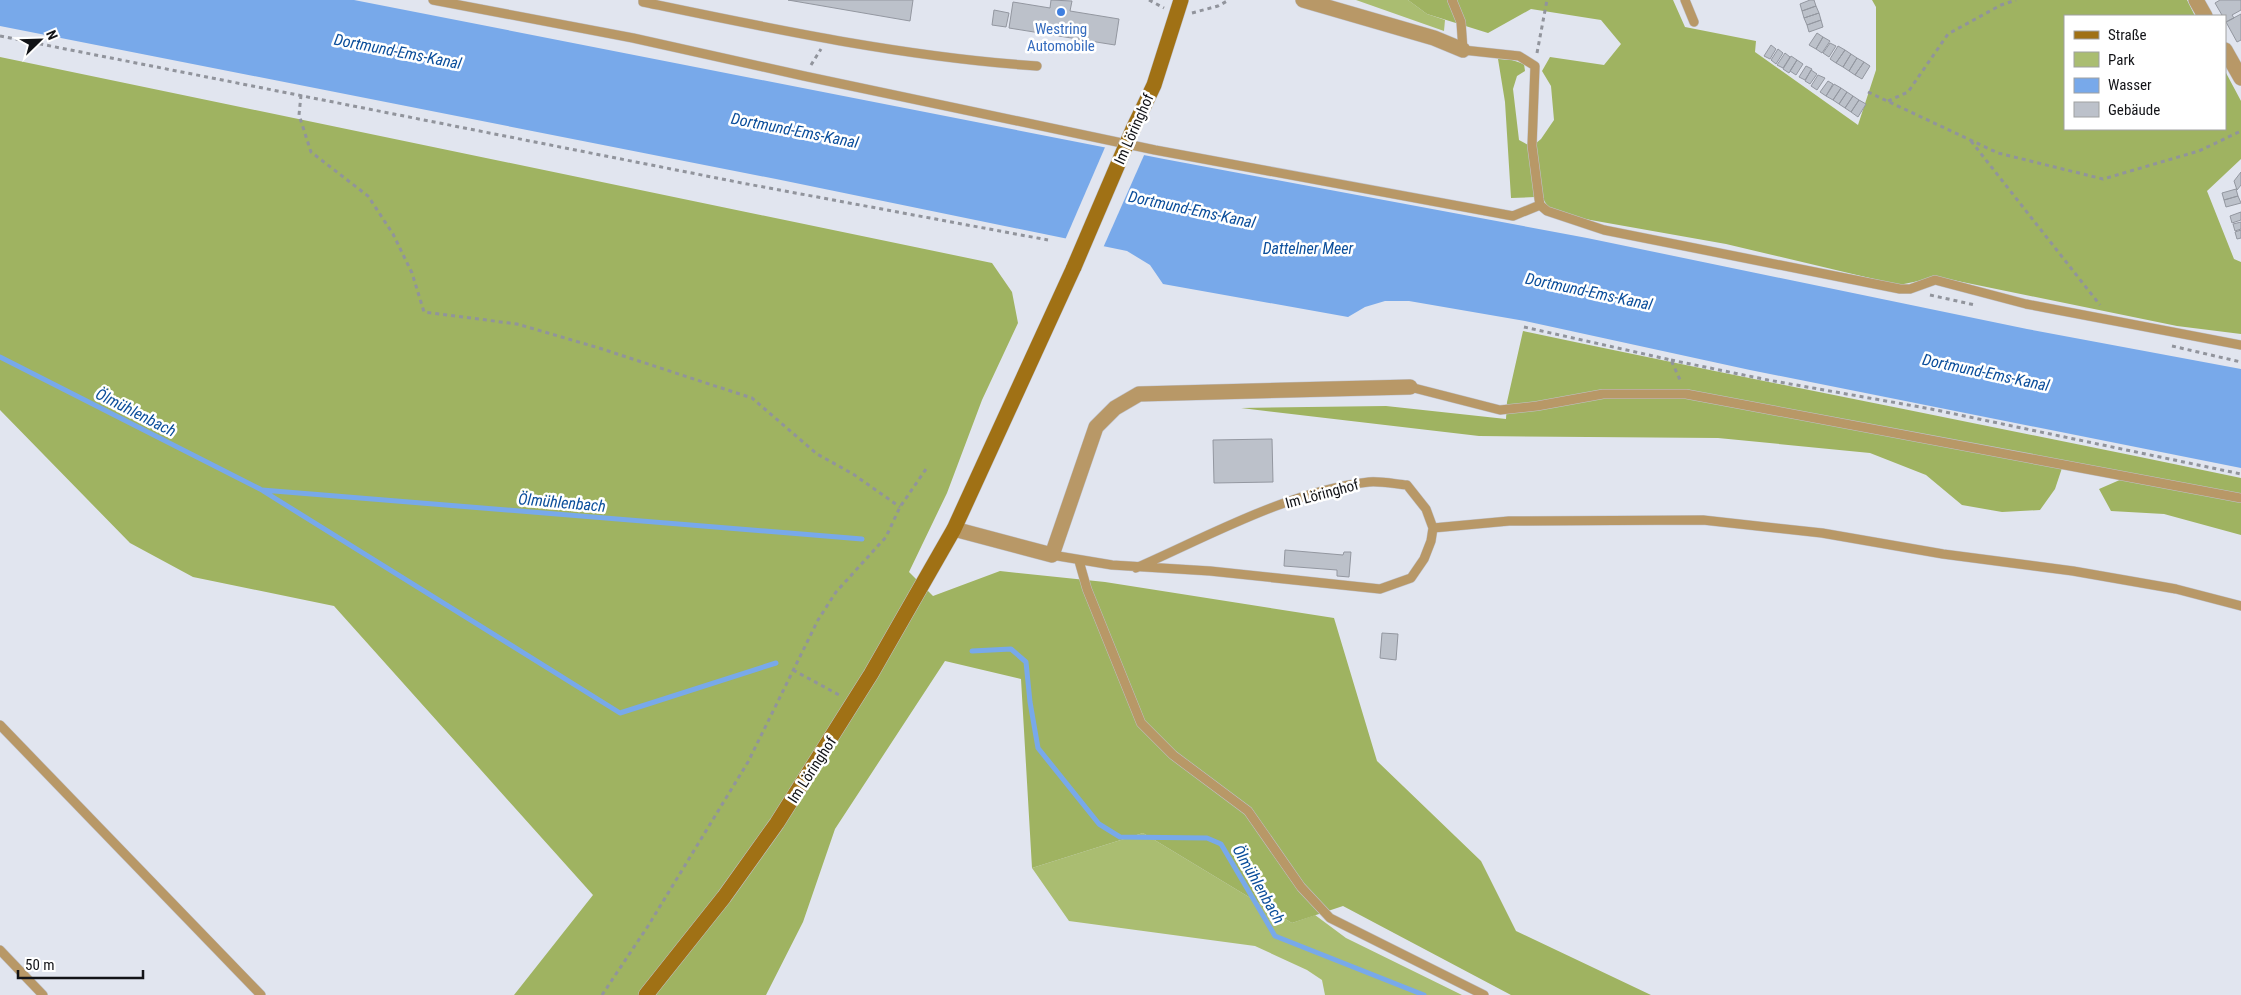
<svg xmlns="http://www.w3.org/2000/svg" width="2241" height="995" viewBox="0 0 2241 995" font-family="'Roboto Condensed',sans-serif">
<style>
.green{fill:#aabd71}
.forest{fill:#9fb361}
.water{fill:#78a9ea}
.pier{fill:#e1e5ef}
.lines{fill:none;stroke-linecap:round;stroke-linejoin:round}
.stream{stroke:#78a9ea;stroke-width:5}
.building{fill:#bcc1ca;stroke:#9397a0}
.lane-casing{stroke:#c0c3cc;stroke-width:10}
.street-casing{stroke:#c0c3cc;stroke-width:16}
.secondary-casing{stroke:#c0c3cc;stroke-width:16}
.path{stroke:#91949c;stroke-width:3;stroke-dasharray:4 4;stroke-linecap:butt}
.lane{stroke:#b89867;stroke-width:9}
.street{stroke:#b89867;stroke-width:15}
.secondary{stroke:#a07115;stroke-width:15}
.secondary-bridge-casing{stroke:#c0c3cc;stroke-width:16;stroke-linecap:butt}
.secondary-bridge{stroke:#a07115;stroke-width:15}
.shop-dot{fill:#3f7fe0;stroke:#fff;stroke-width:2}
.labels{text-anchor:middle;stroke-width:5;stroke-linejoin:round;paint-order:stroke}
.shop-label{font-size:15px;fill:#366cbe;stroke:#fff}
.street-label{font-size:15px;fill:#121317;stroke:#fff}
.water-label{font-size:16px;font-style:italic;fill:#0b4e9b;stroke:#fff}
</style>
<rect width="100%" height="100%" fill="#e1e5ef"/>
<path class="green" d="M1356,0H1408L1427,14L1445,20L1444,31Z
M1143,833L1292,923L1315,915L1346,938L1462,995H1325L1322,980L1307,970L1255,946L1069,921L1032,868Z"/>
<path class="forest" d="M1408,0H1673L1685,27L1756,41L1755,52L1858,125L1876,70V7L1872,0H2187L2195,16H2065V129H2225V71L2241,101V159L2207,191L2234,259L2241,262V334L2177,326L1938,277L1899,285L1726,244L1568,216L1549,208L1543,199L1535,144L1541,139L1554,120L1551,86L1542,71L1550,57L1604,65L1621,44L1601,20L1531,9L1488,33L1427,14Z
M0,57L992,263L1012,292L1018,323L982,400L947,493L909,572L933,596L1000,571L1105,582L1334,618L1377,761L1481,861L1516,931L1651,995H1511L1343,906L1292,923L1143,833L1032,868L1021,679L945,661L835,829L803,922L766,995H514L593,895L334,606L193,577L130,543L0,410Z
M1498,59L1512,60L1524,64L1525,71L1517,76L1513,89L1519,140L1530,146L1535,197L1511,198L1505,102Z
M1523,331C1762,382 2002,428 2241,478V535L2164,514L2111,511L2099,489L2122,479L2062,468L2055,489L2040,510L2002,512L1962,505L1926,475L1870,453L1718,438L1479,436L1241,408L1386,406L1506,419L1507,402Z"/>
<path class="water" d="M0,0H354L1164,159L1587,238L2027,329L2241,369V468L1750,370L1525,321L1409,301H1385L1365,307L1348,317L1163,284L1150,265L1127,251L776,179L0,26Z"/>
<path class="pier" d="M1106,145L1145,153L1103,248L1065,240Z"/>
<g class="lines">
<path class="stream" d="M0,357L260,489L620,713L776,663
M262,490L862,539
M972,651L1011,649L1026,662L1030,702L1038,748L1099,824L1120,837L1207,838L1221,844L1275,936L1424,995"/>
</g>
<path class="building" d="M788,0H913L910,21Z
M1051,0L1072,1L1070,11L1119,19L1115,45L1009,28L1013,2L1050,8Z
M1810,0H1814L1816,6L1802,11L1800,4Z
M2220,0H2241V10L2232,15L2234,18L2226,22L2215,3Z
M1816,6L1819,13L1804,18L1802,11Z
M994,10L1009,13L1006,27L992,25Z
M1819,13L1821,20L1807,25L1804,18Z
M2241,14V40L2237,42L2226,22Z
M1821,20L1823,27L1809,32L1807,25Z
M1817,33L1823,37L1816,49L1809,45Z
M1823,37L1830,41L1822,53L1816,49Z
M1830,43L1836,46L1829,57L1823,53Z
M1771,45L1776,49L1770,59L1764,56Z
M1838,46L1845,50L1836,63L1830,59Z
M1778,49L1783,53L1776,64L1771,60Z
M1845,50L1851,54L1843,67L1836,63Z
M1785,53L1790,57L1783,68L1777,65Z
M1851,54L1857,58L1849,71L1843,67Z
M1791,56L1797,60L1789,73L1783,69Z
M1857,58L1864,62L1855,75L1849,71Z
M1797,60L1803,64L1796,75L1790,71Z
M1864,62L1870,66L1862,79L1855,75Z
M1806,66L1812,69L1805,80L1799,77Z
M1811,70L1817,74L1810,84L1805,81Z
M1818,75L1825,78L1817,90L1811,86Z
M1828,81L1833,84L1826,96L1820,92Z
M1834,84L1841,88L1833,100L1826,96Z
M1841,88L1847,92L1839,104L1833,100Z
M1847,92L1853,96L1845,108L1839,104Z
M1853,96L1859,100L1851,112L1845,108Z
M1859,100L1866,104L1858,117L1851,112Z
M2241,172V185L2237,190L2234,181Z
M2236,189L2238,196L2224,200L2222,193Z
M2238,196L2241,203L2226,207L2224,200Z
M2241,212V220L2232,223L2230,216Z
M2241,222V229L2235,231L2233,224Z
M2241,230V238L2237,239L2235,232Z
M1272,439L1273,482L1214,483L1213,440Z
M1285,550L1343,555L1344,552H1351L1349,577L1337,576V570L1284,566Z
M1382,633L1398,634L1396,660L1380,658Z"/>
<g class="lines">
<defs>
<path id="lane" d="M433,0L633,38L804,76L1155,150L1513,216L1540,205
M643,0V2C773,29 904,57 1037,66
M1452,0L1461,22L1463,50L1519,56L1535,66L1532,146L1539,199L1540,205L1547,211L1604,230L1900,289H1910L1935,280L2026,304L2241,345
M1685,0L1694,22
M1410,387L1500,410L1537,406L1603,394H1686L2241,498
M1433,528L1509,521L1703,520L1822,533L1943,554L2073,571L2176,589L2241,606
M1052,555L1112,565L1210,571L1380,589L1411,578L1424,559L1431,541L1433,528L1426,509L1407,485C1395,484 1381,481 1369,482C1289,491 1209,536 1136,568
M1079,561L1087,589L1141,723L1173,755L1248,811L1301,887L1330,918L1484,995
M0,725L261,995
M0,950L43,995"/>
<path id="street" d="M1303,0L1434,38L1463,50
M2196,0L2205,16
M2225,50L2241,78
M954,529L1052,555L1096,427L1115,408L1139,394L1410,387"/>
<path id="secondary" d="M1133,129L1154,85L1181,0
M646,995L724,897L777,823L871,674L954,529L1074,267"/>
</defs>
<use href="#lane" class="lane-casing"/>
<use href="#street" class="street-casing"/>
<use href="#secondary" class="secondary-casing"/>
<path class="path" d="M1149,0L1164,8
M1192,13L1218,6L1229,0
M0,36L742,183L1048,240
M1537,53L1547,0
M811,65L821,49
M1868,92L1998,153L2103,179L2199,151L2241,131
M301,95L299,115L311,152L368,196L393,234L412,273L424,312L517,324L599,348L752,398L817,454L853,474L900,507
M1888,101L1908,92L1948,34L2001,5L2016,0
M1971,141L2100,305
M1930,295L1975,305
M1524,327L1671,360L1681,382
M2172,346L2241,362
M1671,360L1768,380L1931,409L2241,474
M793,670L841,696
M602,995L648,926L748,762L818,620L836,592L886,537L900,507L926,469"/>
<use href="#lane" class="lane"/>
<use href="#street" class="street"/>
<use href="#secondary" class="secondary"/>
<defs>
<path id="secondary-bridge" d="M1074,267L1133,129"/>
</defs>
<use href="#secondary-bridge" class="secondary-bridge-casing"/>
<use href="#secondary-bridge" class="secondary-bridge"/>
</g>
<circle class="shop-dot" cx="1061" cy="12" r="5"/>
<g class="labels">
<g class="shop-label">
<text x="1061" y="34">Westring<tspan x="1061" dy="17">Automobile</tspan></text>
</g>
<g class="street-label">
<text transform="translate(1134 129) rotate(-66)" y="5">Im Löringhof</text>
<text transform="translate(1322 494) rotate(-15)" y="5">Im Löringhof</text>
<text transform="translate(812 770) rotate(-57)" y="5">Im Löringhof</text>
</g>
<g class="water-label">
<text transform="translate(398 51) rotate(11)" y="6">Dortmund-Ems-Kanal</text>
<text transform="translate(795 130) rotate(11)" y="6">Dortmund-Ems-Kanal</text>
<text transform="translate(1192 209) rotate(12)" y="6">Dortmund-Ems-Kanal</text>
<text x="1308" y="254">Dattelner Meer</text>
<text transform="translate(1589 291) rotate(12)" y="6">Dortmund-Ems-Kanal</text>
<text transform="translate(1986 372) rotate(12)" y="6">Dortmund-Ems-Kanal</text>
<text transform="translate(136 412) rotate(27)" y="6">Ölmühlenbach</text>
<text transform="translate(562 502) rotate(5)" y="6">Ölmühlenbach</text>
<text transform="translate(1259 884) rotate(60)" y="6">Ölmühlenbach</text>
</g>
</g>
<rect x="2064" y="15" width="162" height="115" fill="#ffffff" stroke="#a0a1a2"/>
<rect x="2074" y="31" width="25" height="8" fill="#a07115" stroke="#a0a1a2"/>
<text x="2108" y="40" font-size="15" fill="#121317">Straße</text>
<rect x="2074" y="52" width="25" height="15" fill="#aabd71" stroke="#a0a1a2"/>
<text x="2108" y="65" font-size="15" fill="#121317">Park</text>
<rect x="2074" y="78" width="25" height="15" fill="#78a9ea" stroke="#a0a1a2"/>
<text x="2108" y="90" font-size="15" fill="#121317">Wasser</text>
<rect x="2074" y="102" width="25" height="15" fill="#bcc1ca" stroke="#a0a1a2"/>
<text x="2108" y="115" font-size="15" fill="#121317">Gebäude</text>
<g transform="translate(40 40) rotate(67)" stroke="#ffffff" stroke-width="4" paint-order="stroke">
<path d="M0-4L9 19L0 12L-9 19Z" fill="#121317"/>
<text y="-8" font-size="14" font-weight="bold" text-anchor="middle" fill="#121317">N</text>
</g>
<path d="M18 970v8h125v-8" fill="none" stroke="#121317" stroke-width="2.5"/>
<text x="25" y="970" font-size="15" fill="#121317" stroke="#ffffff" stroke-width="4" paint-order="stroke">50 m</text>
</svg>
